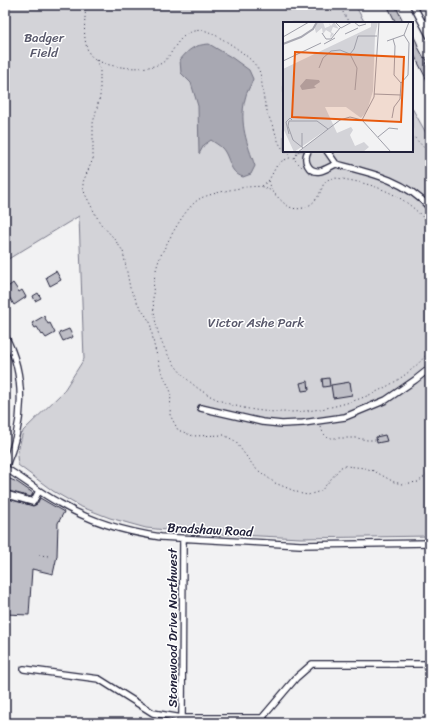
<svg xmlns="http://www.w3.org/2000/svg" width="435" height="728" viewBox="0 0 435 728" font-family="Sriracha,sans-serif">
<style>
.green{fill:#d3d3d8;stroke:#7a7a8a}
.water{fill:#a8a8b2;stroke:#727282}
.building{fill:#bebec6;stroke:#22223b}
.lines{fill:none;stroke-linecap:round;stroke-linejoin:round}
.minor-casing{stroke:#22223b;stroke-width:8}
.path{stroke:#22223b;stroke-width:1;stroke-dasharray:1 3;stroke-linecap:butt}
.minor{stroke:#fff;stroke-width:5.5}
.labels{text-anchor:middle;stroke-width:3;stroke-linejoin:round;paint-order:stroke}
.park-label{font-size:13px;fill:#57576a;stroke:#fff}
.street-label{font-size:13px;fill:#22223b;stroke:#fff}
.inset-river{fill:none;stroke:#a8a8b2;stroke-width:2}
.inset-road{fill:none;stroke:#9f9fa9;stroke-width:1}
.view{fill:#e8590c;fill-opacity:0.15;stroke:#e8590c;stroke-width:2}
.inset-edge{fill:none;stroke:#22223b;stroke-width:2}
</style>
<rect width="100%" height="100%" fill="#f2f2f3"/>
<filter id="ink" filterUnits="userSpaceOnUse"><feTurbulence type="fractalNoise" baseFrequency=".025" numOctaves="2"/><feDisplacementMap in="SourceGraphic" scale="8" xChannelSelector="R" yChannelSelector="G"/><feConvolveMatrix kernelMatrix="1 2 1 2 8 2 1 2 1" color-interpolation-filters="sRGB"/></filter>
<g filter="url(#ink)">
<path class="green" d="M5,5H355L365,23H284V151H412V108L430,140V536L301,538L197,533L146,528L110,518L79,506L53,491L18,465L17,456L23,431L63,392L84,359L79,216L5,261Z"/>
<path class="water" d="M209,44L231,57L249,70L253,79C251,86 246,92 245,99C239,124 247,143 255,166L251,174L243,177C228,172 231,158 222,148C219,145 215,143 211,140L204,145L199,154L198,106L191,83L181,73L180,60C189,49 194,45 209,44Z"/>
<path class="building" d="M387,5H395L404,23H396Z
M412,33L417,43L418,47L424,58L425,57L428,62L426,63L430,70V86L412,51Z
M56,271L61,280L50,286L46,277Z
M13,283L19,292L22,290L26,297L14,305L5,290V289Z
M38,293L41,298L35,301L33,296Z
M44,316L48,324L50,323L55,333L46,338L43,334L42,335L37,327L35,328L32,323Z
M69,329L73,337L63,341L59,333Z
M329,378L330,386L323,387L322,379Z
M308,381L309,390L302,391L300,383Z
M350,382L352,395L333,398L331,385Z
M385,435L387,441L377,443L376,437Z
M5,479H10L17,482L33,493L31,497L5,490Z
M5,498L33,506L37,504L40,498L64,512L58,523L57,556L53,574L32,569L29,615L5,614Z"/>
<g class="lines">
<defs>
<path id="minor" d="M413,5L430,37
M423,24L430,20
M308,151C303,160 308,173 320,171C325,170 331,166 336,164L327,151
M336,164C371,173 405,180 430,208
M5,336C27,376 24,426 5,468C24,479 40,493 59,503C91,522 126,532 161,537L300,545L430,543
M201,408L262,422L282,424L303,423L345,417L386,400L415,380L430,368
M5,494L33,502L39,491
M430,574V576
M24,669L99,679L153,713L182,718H262L268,723
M182,718L183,539
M262,718L296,678L312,664H430"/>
</defs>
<use href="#minor" class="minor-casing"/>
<path class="path" d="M5,5H15
M86,5C85,20 82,39 89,53C98,69 145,71 160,64C173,58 174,37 194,31C199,30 205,30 209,32C224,39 255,58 260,73C262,80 262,87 263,94C265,106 269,118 274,129C277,137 278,144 284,150
M339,5L349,23
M422,56L426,57L429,63
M96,60L100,69V96L93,123V159L83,182V188L85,194L100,223L112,236L123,251L130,288L138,304L150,322L154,345L161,370L171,392L170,415L178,430L193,436L224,435L235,441L255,468L275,483L302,494L308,495L321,491L341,467L346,466L365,468L374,471L394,482L402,484L418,482L430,472
M412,135L430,154
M285,151L292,157
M294,158L299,151
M269,181L272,191
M262,186L269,180L277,165L282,161L292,157L302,167
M430,226C409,198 382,186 348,180C342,179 332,176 326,181C323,183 323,187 321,190C318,199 312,205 303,208C283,213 279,191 263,187C252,184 212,193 201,198C186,206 172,234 164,249C153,269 151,295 155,318C159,348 179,377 205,393C268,431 386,410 430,350
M321,427L323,433L328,438H357L367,440H376
M39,555L49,556L48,558"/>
<use href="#minor" class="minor"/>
</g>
</g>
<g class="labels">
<g class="park-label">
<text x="44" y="42">Badger<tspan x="44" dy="15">Field</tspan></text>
<text x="256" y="327">Victor Ashe Park</text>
</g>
<g class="street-label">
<text transform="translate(210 529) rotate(3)" y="5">Bradshaw Road</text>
<text transform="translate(172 628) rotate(-90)" y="5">Stonewood Drive Northwest</text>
</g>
</g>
<g transform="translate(283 22)">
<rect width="130" height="130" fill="#f2f2f3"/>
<path d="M36,0H40L42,6L47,4L46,1L48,4L51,0L56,7L50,5L48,10L51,12L47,16L48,11L43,8L40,12L39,6L33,11L31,3ZM88,0H95L92,13L90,69L84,89L78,96L63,85H42L54,111L68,105L70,108L67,113L72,124L81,120L86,125L80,130H16L43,108L11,130L0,106V47L88,5Z" fill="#d3d3d8"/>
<path d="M23,57L36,58L37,60L31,64L33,66L19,68L17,64Z" fill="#a8a8b2"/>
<path class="inset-river" d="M0,22L18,15L30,7L34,0"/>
<path class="inset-road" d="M52,0L58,6L69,0M71,0L76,4L83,2M39,11L43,17H48L57,6M62,12L75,6M0,15L26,0M110,17L112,24L111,53L118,61M104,19L121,13L126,0M41,22L52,16M67,32L71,27L75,14H94M0,39L38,21M36,46L40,36L48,29L57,28L67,32L74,46L72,68M91,72L118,73M109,96L111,85L117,77L118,61L125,53L126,21L121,13M79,98L91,75L96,0M6,112L3,100L7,96L9,98M95,115L106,106L115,107M19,125V111M20,126L10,118L5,104L6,99H34L45,107M15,130L57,98L67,95L79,98L108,130"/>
<path class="view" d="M12,30L121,35L118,100L9,95Z"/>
<rect width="130" height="130" class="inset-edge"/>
</g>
<rect width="435" height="728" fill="none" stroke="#fff" stroke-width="20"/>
<rect x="10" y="10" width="415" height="708" fill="none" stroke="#22223b" stroke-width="1.5" filter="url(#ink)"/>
</svg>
